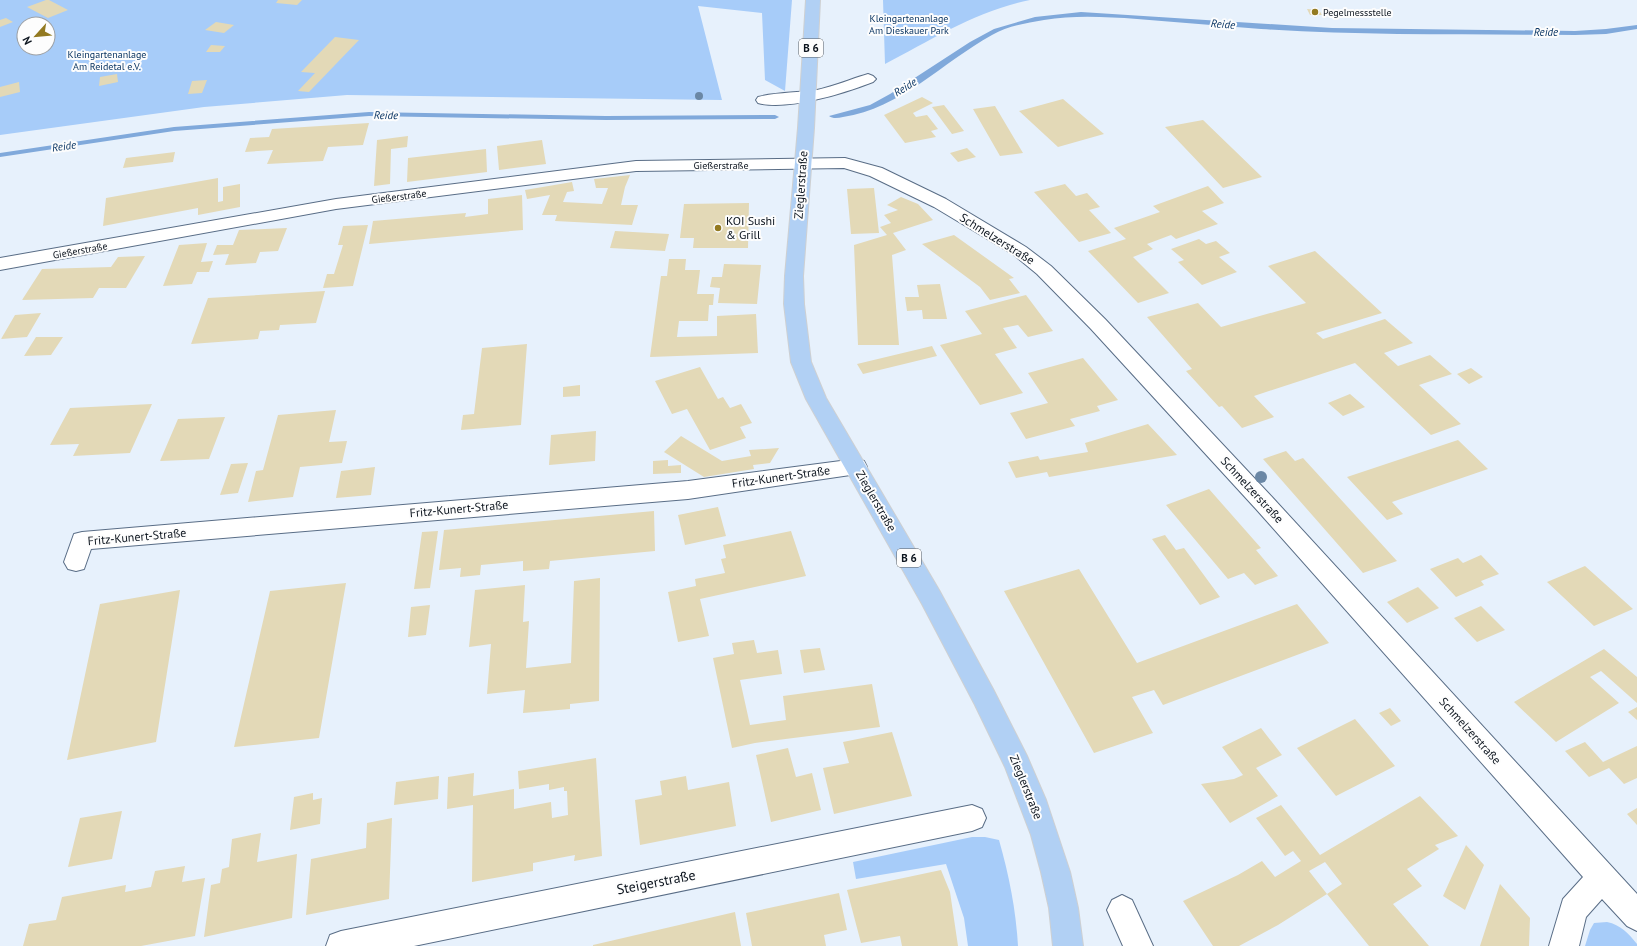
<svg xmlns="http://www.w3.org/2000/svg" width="1637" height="946" viewBox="0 0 1637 946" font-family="'PT Sans',sans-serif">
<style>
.green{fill:#a7ccf9;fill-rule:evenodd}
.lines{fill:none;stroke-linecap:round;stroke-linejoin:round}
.stream{fill:#80a9db;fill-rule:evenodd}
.building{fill:#e3d9b7;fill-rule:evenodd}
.minor-casing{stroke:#596d86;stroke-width:2}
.major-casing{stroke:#ced0d2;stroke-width:2}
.minor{fill:#fff;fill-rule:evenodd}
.major{fill:#b1d0f4;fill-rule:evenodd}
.tree{fill:#6a87a5}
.poi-dot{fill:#937a21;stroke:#fdfdfd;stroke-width:1.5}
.labels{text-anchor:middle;stroke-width:4;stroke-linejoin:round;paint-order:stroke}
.far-poi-label{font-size:10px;fill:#0c141e;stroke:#fdfdfd;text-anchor:start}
.far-park-label{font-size:10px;fill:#04305e;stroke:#fdfdfd}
.far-street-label{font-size:10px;fill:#0c141e;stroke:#fdfdfd}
.far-water-label{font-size:11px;font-style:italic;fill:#0b3664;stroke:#fdfdfd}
.shield{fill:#fdfdfd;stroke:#545a61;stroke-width:1}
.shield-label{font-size:11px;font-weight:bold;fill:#0c141e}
.street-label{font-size:12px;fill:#0c141e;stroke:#fdfdfd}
.poi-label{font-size:12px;fill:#0c141e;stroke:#fdfdfd;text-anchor:start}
.near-street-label{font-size:14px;fill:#0c141e;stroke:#fdfdfd}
</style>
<rect width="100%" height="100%" fill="#e7f1fc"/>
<path class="green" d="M0,0H792L785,91L765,80L762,13L698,6L722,100L347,95L204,107L0,135ZM24,24H48V48H24Z
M883,0H1030C978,10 931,40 885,64Z
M972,837H985L999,840C1009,875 1016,910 1018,946H968L964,918L946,864L856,879L853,862Z
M1607,922C1621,925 1628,933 1637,944V946H1585L1590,930L1594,923Z"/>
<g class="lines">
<path class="stream" d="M1081,12L1332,28L1575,31L1606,29L1637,25V29L1606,34L1575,35C1470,34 1365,36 1261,29C1219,26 1178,22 1137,19C1106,17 1075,15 1044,20C1026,23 1008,26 992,35C943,62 900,109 843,117C838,118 833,119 829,116L870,105L890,94L970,42L994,29L1035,17Z
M369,112L606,116L775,115L779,117L775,119L606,120L369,116L174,131L0,157V153L174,127Z"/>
</g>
<path class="building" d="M46,0H49L68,10L48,18L27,7Z
M278,0H302L297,5L276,3Z
M1307,9L1319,10L1322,15H1310Z
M6,18L13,22L0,27V20Z
M216,22L234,25L224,33L205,30Z
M335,37L359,40L309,92L298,91L315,73L301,72Z
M211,45L225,46L220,52H206Z
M117,74L118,82L99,86L100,77Z
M207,80L202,93L188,94L192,81Z
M19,82L20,92L0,97V87Z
M922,97L933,103L913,113L916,117L927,115L938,129L931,131L936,137L905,143L884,115Z
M1063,99L1104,134L1058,147L1019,111Z
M944,105L951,114L964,131L952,134L932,107Z
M995,106L1011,133L1023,153L1000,156L973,109Z
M1203,120L1262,177L1223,188L1165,127Z
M369,123L363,145L328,147L323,161L267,164L273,150L245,152L250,138L269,137L272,129Z
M408,136L407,147L391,149L390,184L374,186L377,140Z
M542,140L546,164L499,170L497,146Z
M967,148L976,157L958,162L950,153Z
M486,149L487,172L407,182L408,158Z
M175,152L173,162L123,168L126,158Z
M630,175L625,187L621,205H638L632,225L555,221L557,215H542L550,195L527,199L525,190L572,182L574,191L567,192L563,202L602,204L608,188H596L594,179Z
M218,178V202L223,201V187L240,184V207L198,215V208L103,226L106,198Z
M1065,184L1076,196L1087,193L1100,207L1089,210L1111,233L1079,242L1034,192Z
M1208,186L1224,203L1202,211L1218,224L1176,239L1171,235L1147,244L1153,249L1133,257L1169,293L1138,303L1088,251L1126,239L1114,228L1160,212L1153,206Z
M874,188L879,233L851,234L847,189Z
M522,195L523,230L369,244L373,221L466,213L465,217L488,214V199Z
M901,197L918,204L933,220L893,233L906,250L892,255L899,345H858L854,245L887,235L880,227L891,223L884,215L898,210L887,205Z
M749,203L748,248H693L694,238H680L684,204Z
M368,225L353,286L323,288L327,274H334L343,245H338L343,226Z
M287,228L278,251L260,252L256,263L225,265L229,254L213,255L217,245H233L239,230Z
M615,231L669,234L665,251L610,248Z
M954,235L1014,278L1009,279L1020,293L990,300L980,287L922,244Z
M1199,239L1206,244L1216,241L1230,253L1219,257L1237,272L1202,285L1178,262L1184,260L1171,249Z
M207,243L201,262L213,261L209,272H197L192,284L163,286L179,245Z
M1315,251L1382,313L1316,333L1323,339L1385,319L1413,343L1384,353L1398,366L1430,355L1452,374L1419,385L1461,424L1431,435L1355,363L1254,396L1274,417L1242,428L1222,406L1219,407L1186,371L1192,369L1147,317L1198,303L1221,327L1306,303L1268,266Z
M145,256L126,288H99L93,298L22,300L42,269L111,267L118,257Z
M669,259H686L685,270H700L697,294H714L713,305H709L708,321H679L677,337L717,336V316L756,314L758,353L650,357L661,276H667Z
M724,264L761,265L757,304L718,303L720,288L710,287L712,277H722Z
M940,284L947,319H923L922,310L907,311L905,297H919L917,285Z
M325,291L316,323L280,325L279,330L260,331L258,339L191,344L208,298Z
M1026,295L1053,331L1028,337L1018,325L1003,328L1017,348L995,354L1023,393L980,405L940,345L982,334L965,311Z
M41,313L27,337L1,339L15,315Z
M36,337H63L51,355L24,356Z
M527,344L521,425L461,430L463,415L474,414L482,348Z
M932,346L937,356L863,374L857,364Z
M1083,358L1118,400L1097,406L1100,411L1070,419L1075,426L1026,439L1010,413L1048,403L1028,373Z
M700,367L718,399L723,397L730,408L741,404L752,423L740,427L746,438L710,450L687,409L672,414L655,381Z
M1471,368L1483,377L1469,384L1457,374Z
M580,385V396L563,397V387Z
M1350,394L1365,407L1343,416L1328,403Z
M152,404L130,453L73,456L79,444L50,445L70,408Z
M336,410L329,442L347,441L342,463L300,467L293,497L248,502L256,471L263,470L278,415Z
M225,417L209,459L160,461L178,419Z
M1148,424L1177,455L1049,477L1047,472L1016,478L1008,462L1038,456L1040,460L1088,452L1085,443Z
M596,431L595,461L549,465L551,435Z
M681,436L722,461L751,456L749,450L779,448L770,463L753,465L754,469L704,477L664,452Z
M1458,440L1488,469L1392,502L1403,514L1387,520L1347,477Z
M1286,451L1295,461L1303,458L1397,561L1363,573L1263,459Z
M668,460V466L681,465V473L653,474V461Z
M248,463L238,493L220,495L231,464Z
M375,467L371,495L336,498L341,471Z
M1209,489L1261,548L1256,550L1278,576L1255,585L1244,573L1228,579L1166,505Z
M718,507L726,536L685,545L678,515Z
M654,511L655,551L550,561L549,569L523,571V561L481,565L480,575L460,577L461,568L439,570L444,530Z
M438,531L430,588L414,589L422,532Z
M791,531L806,576L700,599L709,636L678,642L668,592L696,586L695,579L725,573L721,559L726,558L723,545Z
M1165,535L1176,550L1184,548L1220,597L1200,605L1152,539Z
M1481,555L1499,574L1481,581L1484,585L1456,597L1430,569L1458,558L1463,563Z
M1585,566L1633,609L1594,626L1547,582Z
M1079,569L1137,663L1297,604L1329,643L1163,705L1154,690L1132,697L1153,733L1094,753L1004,591Z
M600,578L599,701L570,704V709L523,713L525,690L487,694L491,644L469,647L475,590L525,585L523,622L529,621L526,668L571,663L574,581Z
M346,583L319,738L234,747L270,591Z
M1418,587L1439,608L1407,623L1387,602Z
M180,590L156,742L67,760L100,604Z
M430,605L426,635L408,637L411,607Z
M1481,606L1505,630L1477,642L1454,618Z
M754,640L757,653L778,650L782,674L740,680L750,725L786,720L783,696L872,684L880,727L755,743L732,748L713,658L734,654L732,643Z
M820,648L825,670L804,673L800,650Z
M1604,649L1637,677V703L1601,671L1590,677L1619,703L1556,742L1514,702Z
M1637,707V720L1628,712Z
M1390,708L1401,721L1391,726L1379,713Z
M1355,719L1395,766L1336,796L1297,748Z
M1261,728L1282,755L1256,768L1278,796L1230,823L1201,784L1234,779L1243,775L1222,747Z
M892,732L912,796L834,814L823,768L849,763L843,742Z
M1585,742L1603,762L1637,746V778L1624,784L1609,768L1589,777L1565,751Z
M788,748L796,777L812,773L821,810L771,822L756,755Z
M596,758L602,856L574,861L575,855L533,863V871L472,882L473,805L447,809L448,777L474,773L473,796L514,789V809L551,802L552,818L568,815L567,791H564V787L549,790V784L519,789L518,771Z
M439,776L438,799L394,805L396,782Z
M686,776L688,790L729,782L736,826L640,845L635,800L662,795L660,781Z
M313,793V800L322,798L320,824L290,830L294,797Z
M1420,796L1458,836L1435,845L1439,849L1407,869L1422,886L1393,904L1429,946H1369L1327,894L1278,925L1239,946H1213L1183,901L1238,875L1262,861L1275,877L1301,861L1293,851L1285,856L1256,818L1281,805L1320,855ZM1325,862L1342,884L1327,894L1309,871Z
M1637,808V825L1627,814Z
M122,811L112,859L68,867L80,818Z
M392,818L389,899L306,915L311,859L366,848L367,823Z
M261,833L257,862L297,854L292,918L204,937L211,885L220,883L222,869L229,867L232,839Z
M1466,845L1484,865L1465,910L1443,896Z
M185,866L182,882L205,878L195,936L141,946H23L29,924L56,920L62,897L126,885L125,892L151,887L155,871Z
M941,870L950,892L958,946H902L900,936L861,943L847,890Z
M1500,884L1530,918L1529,946H1480Z
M839,893L847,930L824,935L826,946H752L746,913Z
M735,912L741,946H593V945Z"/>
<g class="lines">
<defs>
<path id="minor" d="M868,74L873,76L876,79L873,82C845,93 788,111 758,103L756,100L758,97C777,92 798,93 817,90C835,86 851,79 868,74Z
M845,158L882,168L946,199L1026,247L1051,266L1105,319L1272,497L1637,894V931L1627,926L1602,899L1586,917L1579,946H1549L1563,899L1583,877L1256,509L1091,329L1037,274L1014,255L934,207L870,176L844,168L636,171L336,209L0,270V258L336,199L636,161Z
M856,459L864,461L867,467L864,473L688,499L91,549L84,569L76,571L68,569L64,562L74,534L82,532L688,481Z
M972,805L982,809L986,818L982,827L972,831L414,946H326L330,935L341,931Z
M1122,895L1132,900L1153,946H1123L1107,910L1112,900Z"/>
<path id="major" d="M806,0H820L814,128L803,276L804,304L811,362L826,398L939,590L993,689L1027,756L1046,800L1070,872L1078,908L1083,946H1053L1049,908L1041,872L1031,835L1005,767L975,705L922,604L806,399L791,362L784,304L785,276L798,128Z"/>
</defs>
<use href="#minor" class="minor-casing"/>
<use href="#major" class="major-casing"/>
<use href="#minor" class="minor"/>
<use href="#major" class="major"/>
</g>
<g class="tree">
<circle cx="699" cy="96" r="4"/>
<circle cx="1261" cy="477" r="6"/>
</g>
<g class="poi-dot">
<circle cx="1315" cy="12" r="4"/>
<circle cx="718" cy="228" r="4"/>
</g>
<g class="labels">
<g class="far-poi-label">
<text x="1323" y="16">Pegelmessstelle</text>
</g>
<g class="far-park-label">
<text x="909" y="22">Kleingartenanlage<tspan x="909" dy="12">Am Dieskauer Park</tspan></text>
<text x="107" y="58">Kleingartenanlage<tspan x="107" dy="12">Am Reidetal e.V.</tspan></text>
</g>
<g class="far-street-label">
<text x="721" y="169">Gießerstraße</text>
<text transform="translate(399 196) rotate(-7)" y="4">Gießerstraße</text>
<text transform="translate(80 250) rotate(-10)" y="4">Gießerstraße</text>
</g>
<g class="far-water-label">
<text transform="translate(1223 24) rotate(5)" y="4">Reide</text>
<text x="1546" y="36">Reide</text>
<text transform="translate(905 87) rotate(-32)" y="4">Reide</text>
<text transform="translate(386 115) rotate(1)" y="4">Reide</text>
<text transform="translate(64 146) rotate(-8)" y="4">Reide</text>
</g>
<g class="shield">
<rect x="799" y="39" width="24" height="18" rx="3"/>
<rect x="897" y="549" width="24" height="18" rx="3"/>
</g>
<g class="shield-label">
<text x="811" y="52">B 6</text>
<text x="909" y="562">B 6</text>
</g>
<g class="street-label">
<text transform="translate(801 185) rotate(-86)" y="4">Zieglerstraße</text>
<text transform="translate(997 239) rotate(32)" y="4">Schmelzerstraße</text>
<text transform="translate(781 477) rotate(-8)" y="4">Fritz-Kunert-Straße</text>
<text transform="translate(1252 490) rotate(47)" y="4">Schmelzerstraße</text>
<text transform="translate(876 501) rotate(60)" y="4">Zieglerstraße</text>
<text transform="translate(459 509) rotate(-5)" y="4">Fritz-Kunert-Straße</text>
<text transform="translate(137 537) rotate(-5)" y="4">Fritz-Kunert-Straße</text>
<text transform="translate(1470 731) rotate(48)" y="4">Schmelzerstraße</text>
<text transform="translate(1026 787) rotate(68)" y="4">Zieglerstraße</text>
</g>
<g class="poi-label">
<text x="726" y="225">KOI Sushi<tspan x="726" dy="14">&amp; Grill</tspan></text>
</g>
<g class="near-street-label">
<text transform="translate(656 882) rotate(-11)" y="5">Steigerstraße</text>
</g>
</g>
<g transform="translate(36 36) rotate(243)"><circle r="19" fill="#fdfdfd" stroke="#9da0a4"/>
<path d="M0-3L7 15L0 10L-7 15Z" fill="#937a21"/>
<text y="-6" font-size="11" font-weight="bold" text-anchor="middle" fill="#0c141e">N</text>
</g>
</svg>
